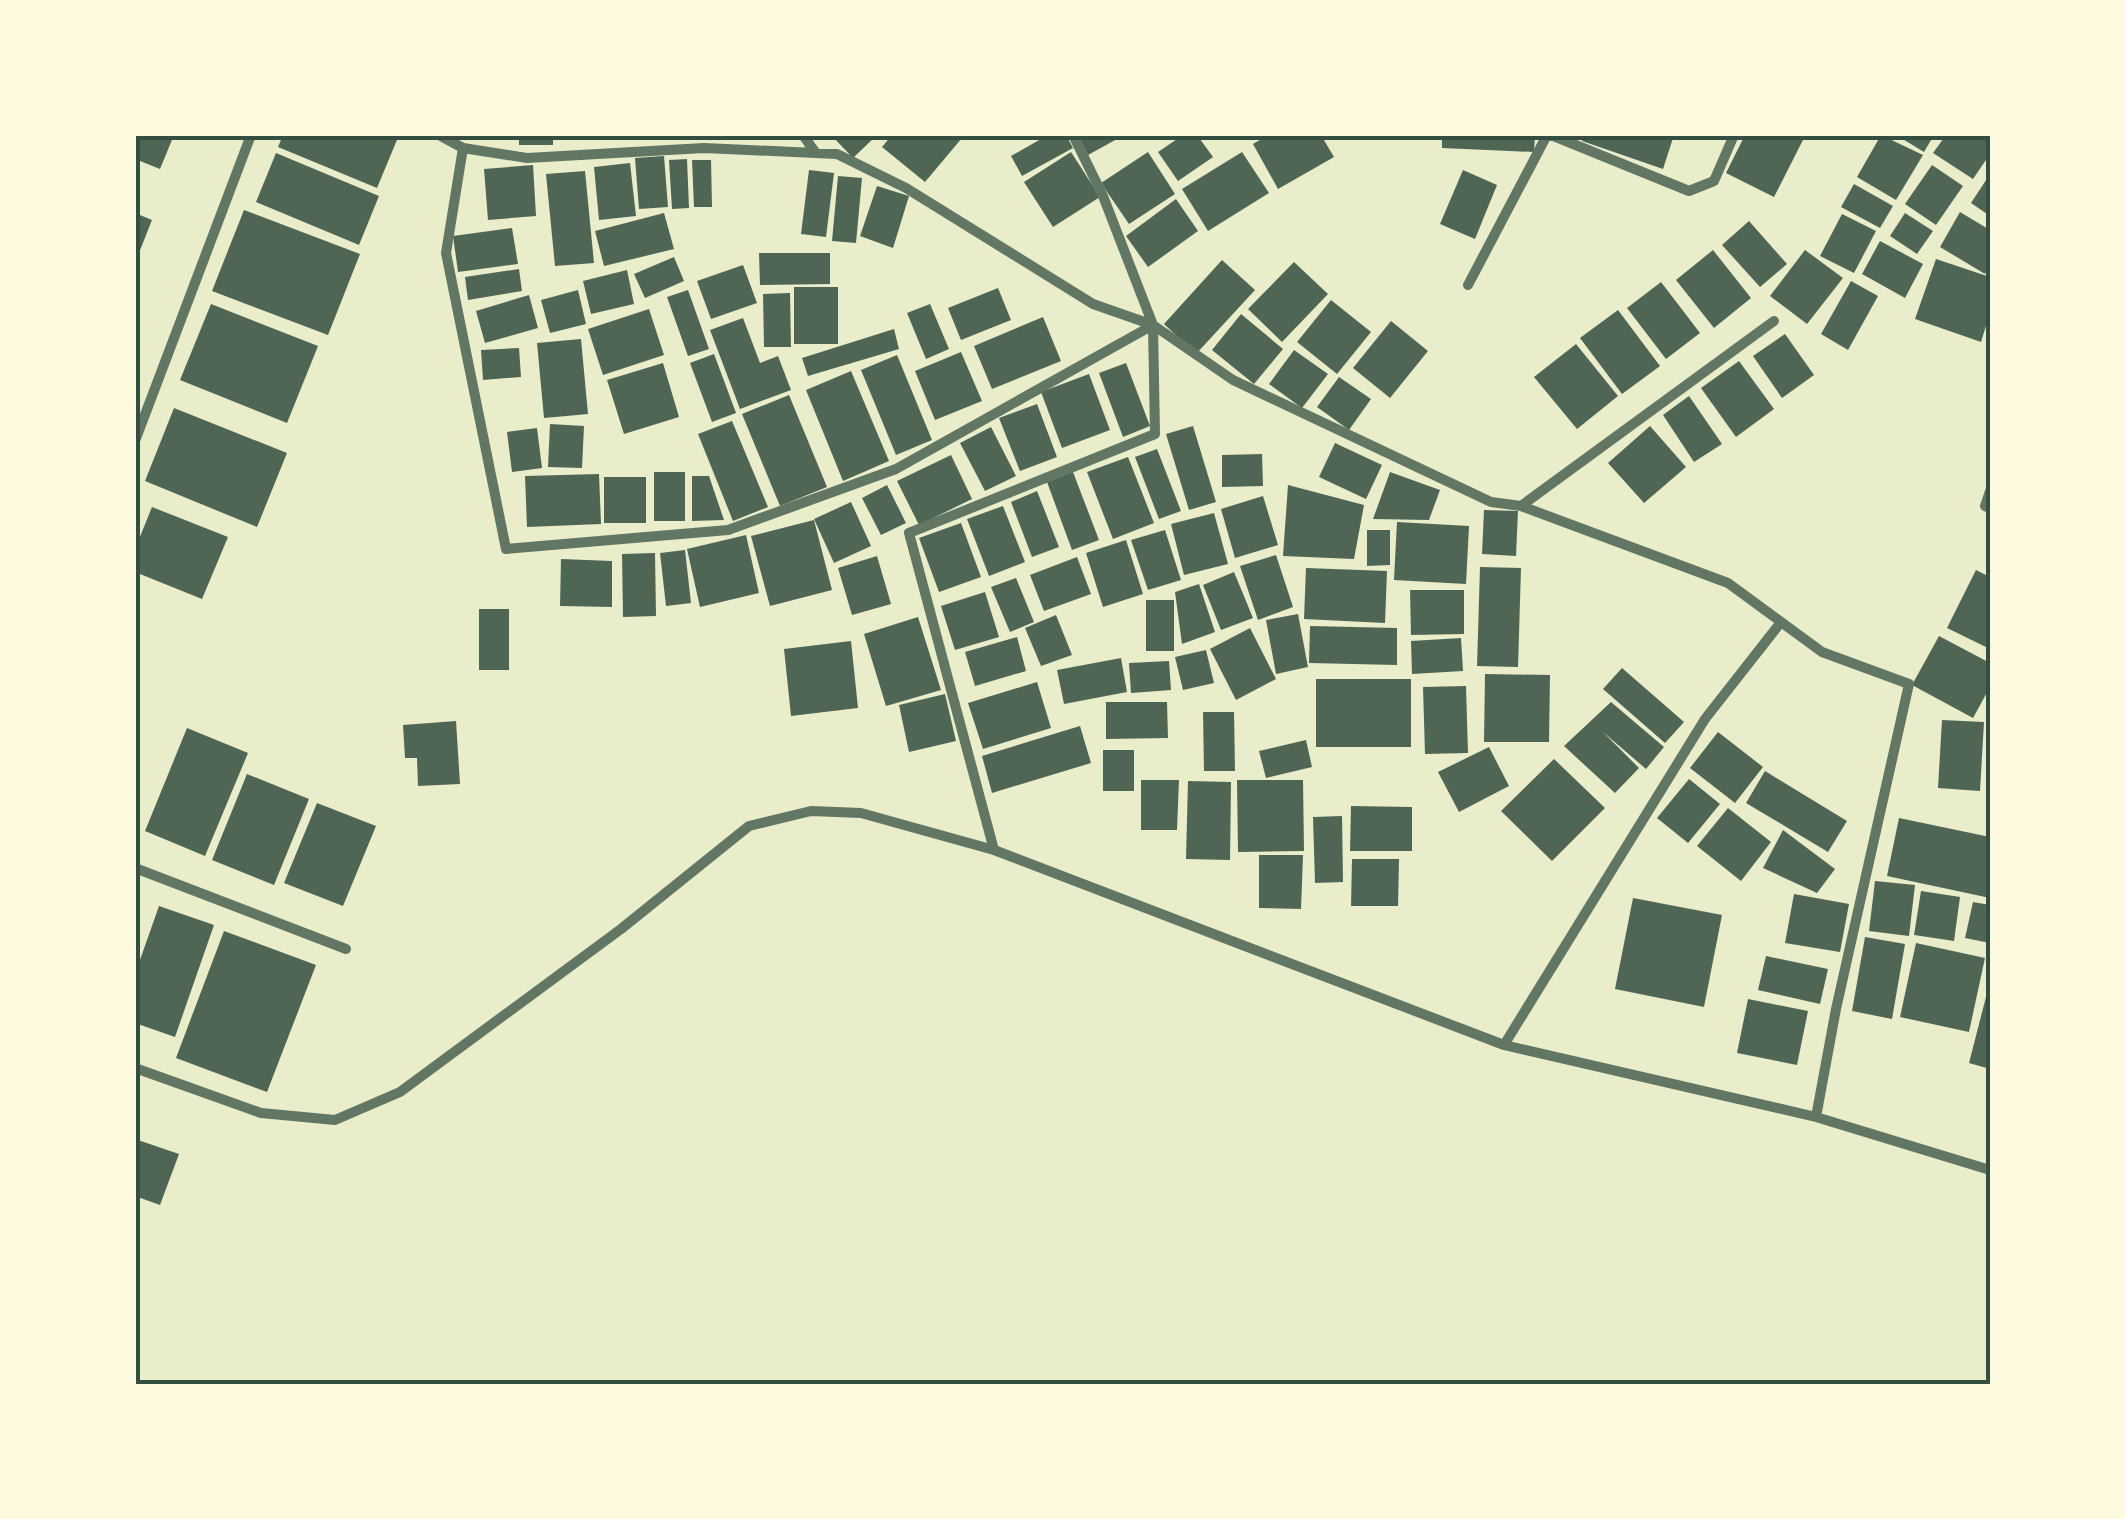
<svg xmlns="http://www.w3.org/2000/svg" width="2125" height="1519" viewBox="0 0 2125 1519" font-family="'Varela Round',sans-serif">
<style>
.building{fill:#4f6655}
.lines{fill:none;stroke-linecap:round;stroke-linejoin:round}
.minor{stroke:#617663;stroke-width:10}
.neatline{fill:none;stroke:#344e41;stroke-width:4}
</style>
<rect width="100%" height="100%" fill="#e9edc9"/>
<path class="building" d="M135,135H174L160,169L135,159Z
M283,135H399L377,188L278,147Z
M519,135H553V145H519Z
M831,135H877L853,158Z
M892,135H959L962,138L925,182L882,147Z
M1048,135H1066L1073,148L1022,176L1011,156Z
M1077,135H1115L1117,139L1088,155Z
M1183,135H1197L1213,157L1178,181L1158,152Z
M1268,135H1321L1334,157L1278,189L1253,144Z
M1442,135H1535L1534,152L1442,148Z
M1584,135H1674L1663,169L1582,141Z
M1745,135L1804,138L1774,197L1726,173Z
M1881,135L1923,155L1896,200L1857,177Z
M1896,135H1934L1924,152Z
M1946,135L1990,139V154L1973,179L1933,153Z
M1071,152L1100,197L1053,227L1024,182Z
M1148,152L1175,194L1129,224L1101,183Z
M1242,152L1269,193L1208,231L1182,189Z
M276,153L379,196L359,245L256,202Z
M664,156L668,207L639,209L635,158Z
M687,159L689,208L672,209L669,160Z
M692,160H711L712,207H694Z
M630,163L636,216L599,220L594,167Z
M533,165L536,216L488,220L484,169Z
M1932,165L1963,186L1936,225L1905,204Z
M809,170L834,173L826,237L801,234Z
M1463,170L1497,185L1475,239L1440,224Z
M585,171L594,263L555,266L546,174Z
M1990,174V216L1971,203Z
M838,176L862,178L856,243L832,241Z
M1854,184L1893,206L1880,228L1841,207Z
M877,186L909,196L893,248L860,236Z
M1176,199L1198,231L1148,267L1126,236Z
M244,210L360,254L328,335L212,291Z
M1960,212L1990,230V264L1985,274L1940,247Z
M135,213L152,220L135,263Z
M664,213L674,249L604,266L595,231Z
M1905,213L1933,231L1917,254L1890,236Z
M1842,214L1876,231L1854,273L1820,256Z
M1749,221L1787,264L1760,287L1722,245Z
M512,228L518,264L458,272L453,236Z
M1880,241L1923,264L1905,298L1862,274Z
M1713,250L1751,298L1714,328L1676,280Z
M1805,250L1843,278L1807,324L1770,296Z
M759,253H830V284L760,285Z
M674,257L684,281L645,298L634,274Z
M1936,259L1990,277V313L1981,342L1915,319Z
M1222,260L1255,290L1196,354L1164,324Z
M1294,262L1328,294L1282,342L1248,309Z
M743,265L757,303L711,319L697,281Z
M519,269L522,291L468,300L465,277Z
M627,270L634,304L591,314L583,281Z
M1851,281L1878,296L1848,350L1821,334Z
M1661,282L1700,333L1666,359L1627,308Z
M794,287H838V344H794Z
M998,288L1011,320L961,340L948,308Z
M578,290L586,324L550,333L541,300Z
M688,290L709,349L688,356L667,297Z
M790,293L791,347H764L763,294Z
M529,295L538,328L485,343L476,311Z
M1331,300L1371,332L1337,374L1297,342Z
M211,304L318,346L287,423L180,380Z
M930,304L949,349L926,359L907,313Z
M649,309L664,355L603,375L588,329Z
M1618,310L1660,366L1622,394L1580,338Z
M1241,314L1283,349L1254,384L1212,350Z
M1043,317L1061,361L992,389L974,346Z
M743,318L760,363L778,356L791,390L740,409L710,330Z
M1391,321L1428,351L1390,398L1353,368Z
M894,329L899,349L808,376L802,358Z
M1785,334L1814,375L1782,398L1753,356Z
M581,339L588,414L544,418L537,343Z
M1576,344L1618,396L1577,429L1534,377Z
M519,348L521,377L483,380L481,350Z
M1294,350L1328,374L1302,408L1269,384Z
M961,352L982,401L935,420L915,371Z
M714,354L736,413L712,422L690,363Z
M897,355L932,440L896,455L861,370Z
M1739,361L1774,409L1736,437L1701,388Z
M663,363L679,417L624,434L607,380Z
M1126,363L1150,426L1123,437L1099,373Z
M851,371L889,461L843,481L806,390Z
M1089,374L1110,430L1062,448L1041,392Z
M1339,377L1371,399L1349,430L1317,407Z
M789,395L827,487L780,506L742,414Z
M1689,396L1722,444L1694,462L1663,415Z
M1037,404L1057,457L1020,471L999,418Z
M174,408L287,453L257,527L145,481Z
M732,421L768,507L733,521L698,434Z
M550,424L584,426L582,468L548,467Z
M1193,426L1216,502L1189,510L1166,434Z
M1650,426L1686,467L1644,503L1608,463Z
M991,427L1016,476L985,491L960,443Z
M537,428L542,468L512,472L507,432Z
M1335,443L1382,465L1366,499L1319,477Z
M1157,449L1181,511L1159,519L1135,457Z
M1262,454L1263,486L1222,487V455Z
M951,455L972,499L919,525L897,481Z
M1128,457L1154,523L1113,539L1087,472Z
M654,472H685V521H654Z
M1073,472L1099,540L1072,550L1047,482Z
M1390,472L1440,490L1429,520L1373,519Z
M599,474L601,524L527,527L525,476Z
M692,476H709L724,520L692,521Z
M604,477H646V523H604Z
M887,485L906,523L881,535L862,498Z
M1288,485L1364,505L1354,559L1283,556Z
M1037,491L1059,547L1032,557L1011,502Z
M1263,496L1278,545L1235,558L1221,509Z
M851,502L871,546L834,563L814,519Z
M1003,506L1025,562L989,576L967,519Z
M152,507L228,537L202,599L135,572V549Z
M1484,510L1518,511L1516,556L1482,554Z
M1214,513L1228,564L1184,575L1171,524Z
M814,520L832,590L770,606L751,536Z
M1397,522L1469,526L1466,584L1394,580Z
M961,523L981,577L939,592L919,538Z
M1165,530L1181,580L1148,590L1131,540Z
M1367,530H1390V565L1367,566Z
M746,535L759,593L700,607L687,549Z
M1126,540L1143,594L1103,607L1086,553Z
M685,550L691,603L666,606L660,553Z
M655,553L656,616L623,617L622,554Z
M1276,555L1293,607L1258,620L1240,566Z
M877,556L891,604L852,615L838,568Z
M1077,557L1091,594L1044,611L1030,575Z
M561,559L612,561V607L560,606Z
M1480,567L1521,568L1518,667L1477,666Z
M1306,568L1387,571L1385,623L1304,619Z
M1976,570L1990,577V649L1947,628Z
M1234,572L1253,618L1221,630L1203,585Z
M1016,578L1034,622L1010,632L991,587Z
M1199,584L1215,632L1182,644L1175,592Z
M1410,590H1464V634L1411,635Z
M985,592L999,637L955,650L941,606Z
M1146,600H1174V651H1146Z
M479,609H509V670H479Z
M1298,614L1308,667L1276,674L1266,620Z
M1056,615L1072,655L1041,666L1025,628Z
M918,617L941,690L886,706L864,634Z
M1310,626L1397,628V665L1309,663Z
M1250,628L1276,679L1236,700L1210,649Z
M1939,636L1990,663V687L1973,718L1912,685Z
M1017,637L1026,671L975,686L965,652Z
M1461,638L1463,671L1412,674L1411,641Z
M851,641L858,708L791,716L784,649Z
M1206,650L1214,683L1183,690L1175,657Z
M1121,658L1127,692L1064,704L1057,670Z
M1169,661L1171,690L1131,693L1129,663Z
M1622,668L1684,722L1665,743L1603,689Z
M1485,674L1550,675L1549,742H1484Z
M1316,679H1411V747H1316Z
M1037,682L1051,728L983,749L968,703Z
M1466,686L1468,753L1425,754L1423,687Z
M945,694L956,741L909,752L899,705Z
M1106,702H1167L1168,738L1106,739Z
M1611,702L1664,747L1646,769L1603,732L1639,768L1615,793L1564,746Z
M1203,712H1234L1235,771H1204Z
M1942,720L1984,722L1980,791L1938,788Z
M456,721L460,784L418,786L417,758H405L403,725Z
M1080,726L1091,763L992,793L982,756Z
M187,728L248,753L205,856L145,831Z
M1718,732L1763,767L1735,803L1690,768Z
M1306,740L1312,767L1266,778L1259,751Z
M1489,747L1509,786L1459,812L1438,772Z
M1103,750H1134V791H1103Z
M1554,759L1605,808L1552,861L1501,811Z
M1765,771L1847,821L1828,852L1746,803Z
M247,774L309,799L274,885L212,860Z
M1689,779L1720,804L1688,843L1657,818Z
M1141,780H1179L1177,830H1141Z
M1237,780H1303L1304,851L1238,852Z
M1188,781L1231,782L1230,860L1186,859Z
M317,803L376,826L343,906L284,883Z
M1351,806L1412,807V851H1350Z
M1728,808L1771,842L1741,881L1697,846Z
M1342,816L1343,882L1315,883L1313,817Z
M1899,818L1990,837V898L1887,876Z
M1783,830L1835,869L1817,893L1763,868Z
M1259,855H1303L1301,909L1259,908Z
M1352,859H1399L1398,906H1351Z
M1875,881L1915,885L1909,936L1869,931Z
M1921,891L1960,897L1954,941L1914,935Z
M1794,894L1849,904L1840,952L1785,943Z
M1633,898L1722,915L1704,1007L1615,989Z
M1973,902L1990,905V943L1965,938Z
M159,906L214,925L175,1037L135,1023V974Z
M224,931L316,965L267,1092L176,1058Z
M1865,937L1905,944L1892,1019L1852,1011Z
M1916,943L1985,958L1969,1032L1900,1017Z
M1766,956L1828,969L1820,1004L1758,990Z
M1987,993L1990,994V1069L1969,1063Z
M1748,999L1808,1011L1797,1065L1737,1053Z
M135,1139L179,1154L160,1205L135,1196Z"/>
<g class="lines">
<path class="minor" d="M439,135L463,148L527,158L704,148L837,154L906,188L1093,304L1153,325L1233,380L1491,502L1521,506L1728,583L1822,652L1909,684L1836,1009L1816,1117
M803,135L815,152
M1551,135L1689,191L1714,181L1734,135
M463,148L446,253L506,549L728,530L896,469L1153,325
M1468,285L1547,135
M135,441L251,135
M1990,491L1985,506L1990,508
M1521,506L1774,321
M994,850L909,533L1155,434L1153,325L1103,196L1073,135
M135,868L346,949
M1504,1045L1705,719L1781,622
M135,1068L261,1113L335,1120L400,1092L621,929L749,826L811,811L861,813L994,850L1504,1045L1816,1117L1990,1170"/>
</g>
<rect width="2125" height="1519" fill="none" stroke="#fefae0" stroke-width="275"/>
<rect x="138" y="138" width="1850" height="1244" class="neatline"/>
</svg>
